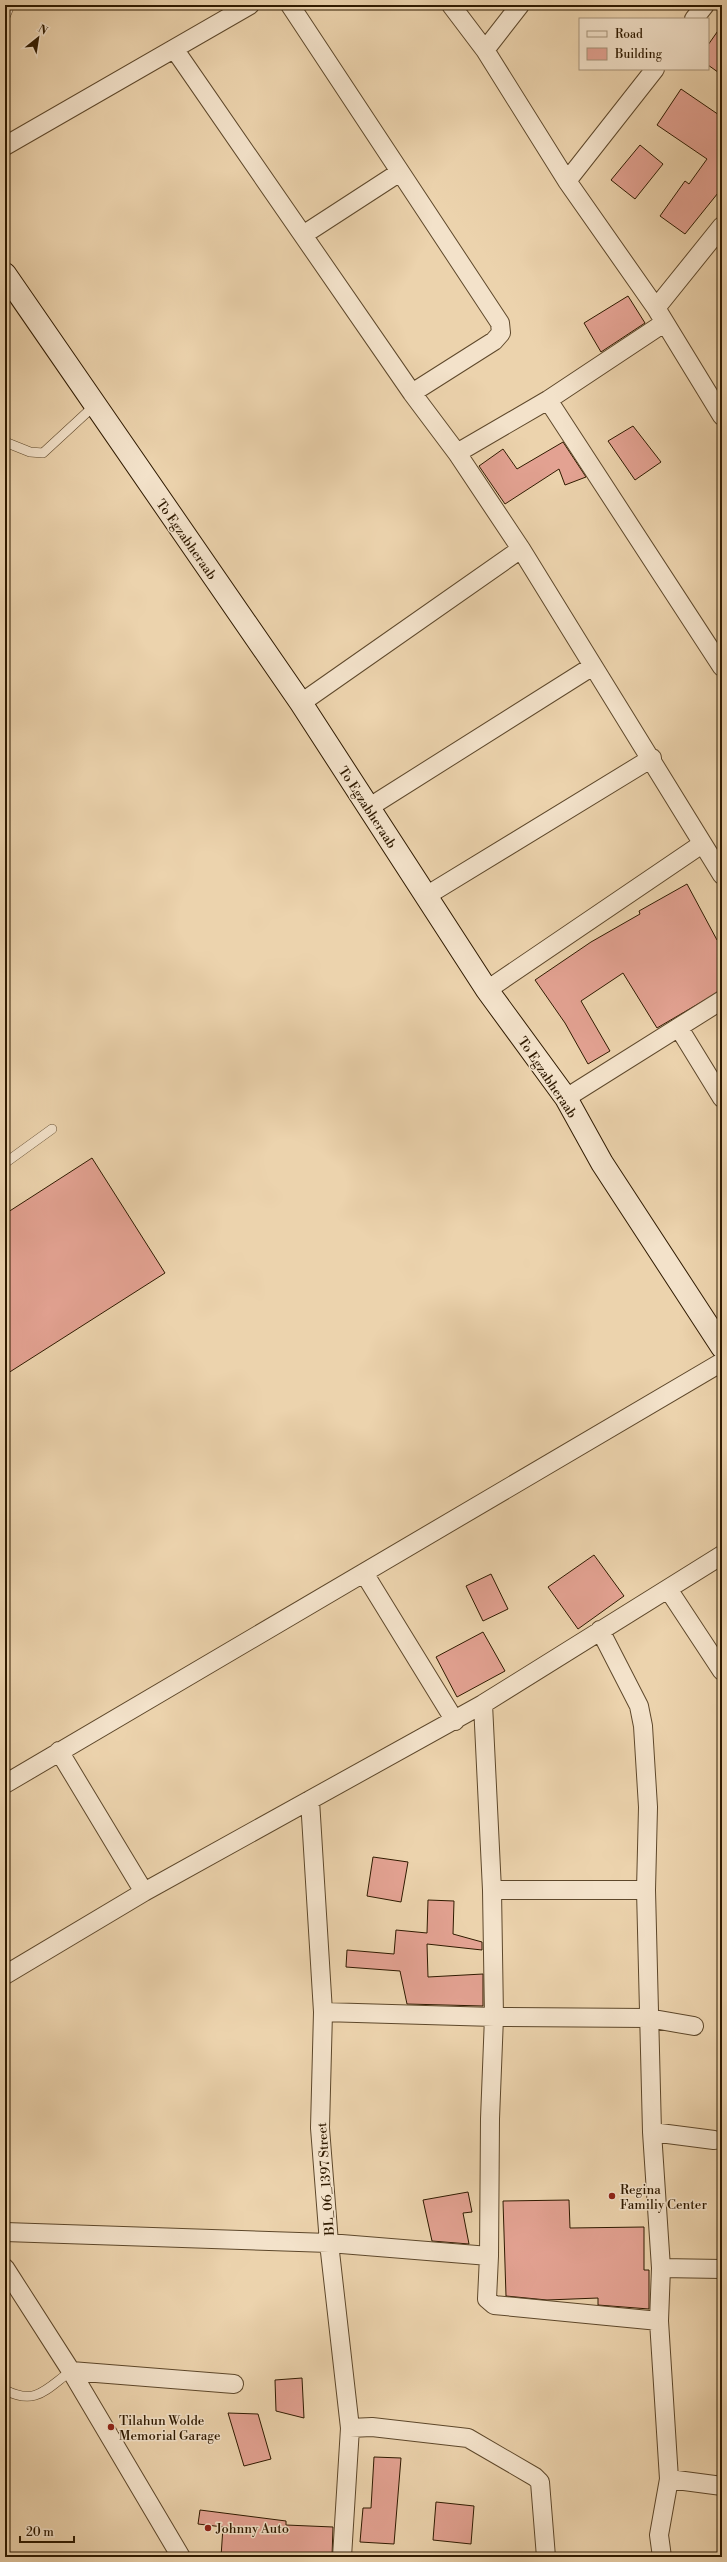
<svg xmlns="http://www.w3.org/2000/svg" width="727" height="2562" viewBox="0 0 727 2562" font-family="'Libre Bodoni',serif">
<style>
.building{fill:#e3a292;stroke:#2f1a00}
.lines{fill:none;stroke-linecap:round;stroke-linejoin:round}
.service-casing{stroke:#5e482b;stroke-width:10}
.minor-casing{stroke:#5e482b;stroke-width:20}
.secondary-casing{stroke:#2f1a00;stroke-width:24}
.service{stroke:#f3e2ca;stroke-width:9}
.minor{stroke:#f3e2ca;stroke-width:18}
.secondary{stroke:#f3e2ca;stroke-width:22}
.poi-dot{fill:#8f2418;stroke:#f3e2ca;stroke-width:1.5}
.labels{text-anchor:middle;stroke-width:3;stroke-linejoin:round;paint-order:stroke}
.street-label{font-size:13px;fill:#2f1a00;stroke:#f3e2ca}
.poi-label{font-size:13px;fill:#2f1a00;stroke:#f3e2ca;text-anchor:start}
</style>
<rect width="100%" height="100%" fill="#ecd3ad"/>
<filter id="stains"><feTurbulence type="fractalNoise" baseFrequency=".005" numOctaves="4"/><feColorMatrix values="0 0 0 0 .2 0 0 0 0 .09 0 0 0 0 .02 0 0 0 .5 -.17"/></filter>
<radialGradient id="worn" r=".72"><stop offset=".6" stop-color="#630" stop-opacity="0"/><stop offset="1" stop-color="#630" stop-opacity=".3"/></radialGradient>
<path class="building" d="M722,25V75L708,65V45Z
M681,89L722,117V188L685,234L660,216L685,181L689,184L707,159L657,125Z
M640,145L663,164L635,199L611,180Z
M628,296L645,323L601,352L584,323Z
M633,426L661,462L635,480L608,441Z
M563,442L586,477L565,485L559,469L505,504L479,466L503,449L517,469Z
M687,884L717,940L722,937V990L657,1028L623,973L581,1001L610,1051L588,1064L565,1023L535,980L591,942L640,914L639,911Z
M92,1158L165,1273L5,1375V1214Z
M594,1555L624,1596L578,1629L548,1587Z
M491,1574L508,1609L483,1621L466,1586Z
M483,1632L505,1671L457,1697L436,1657Z
M373,1857L408,1862L401,1902L367,1896Z
M428,1900L454,1901L453,1934L482,1942V1950L427,1944L428,1977L483,1974V2006L407,2004L400,1971L346,1967L347,1950L394,1954L396,1930L427,1933Z
M468,2192L472,2212L463,2213L469,2244L432,2241L423,2200Z
M569,2200L570,2228L644,2227V2270H649V2309L598,2305V2298L547,2300L506,2296L503,2201Z
M302,2378L304,2418L276,2411L275,2380Z
M228,2413L258,2414L271,2459L244,2466Z
M374,2457L401,2458L394,2544L360,2542L363,2508H371Z
M436,2502L474,2506L471,2544L433,2540Z
M200,2510L286,2521V2525L333,2527L332,2557H221L223,2527L198,2524Z"/>
<g class="lines">
<defs>
<path id="service" d="M5,17L10,5
M5,442L30,452L43,453L95,405
M5,1163L52,1129
M5,2390C36,2406 46,2389 71,2371"/>
<path id="minor" d="M290,5L500,323L501,333L494,341L412,393
M451,5L485,50L567,181L656,308L722,416
M694,19L705,5
M175,50L412,393L457,453L521,549L722,875
M485,50L520,5
M5,146L250,5
M567,181L655,69
M303,235L400,172
M656,308L722,226
M548,400L722,667
M457,453L548,400L664,323
M301,703L521,549
M368,808L593,666
M426,896L652,758
M487,990L702,844
M679,1028L722,1098
M566,1098L722,1000
M364,1573L455,1721
M668,1589L722,1671
M600,1630L639,1706L643,1726L648,1807L646,1890L652,2132L661,2268L659,2321L669,2479L659,2535L662,2557
M59,1751L144,1892
M5,1784L722,1362
M310,1800L323,2012L320,2128L329,2243L350,2428L342,2557
M492,1890H646
M5,1975L144,1892L483,1704L722,1555
M323,2012L494,2017L648,2018L694,2026
M652,2132L714,2140
M5,2232L329,2243L489,2256L490,2119L494,2017L492,1890L483,1704
M489,2256L487,2299L494,2305L659,2321
M5,2268L71,2371L181,2557
M661,2268L722,2269
M71,2371L234,2384
M350,2428L372,2427L468,2438L535,2477L540,2482L546,2557
M669,2479L722,2486"/>
<path id="secondary" d="M5,274L301,703L487,990L566,1098L602,1163L722,1347"/>
</defs>
<use href="#service" class="service-casing"/>
<use href="#minor" class="minor-casing"/>
<use href="#secondary" class="secondary-casing"/>
<use href="#service" class="service"/>
<use href="#minor" class="minor"/>
<use href="#secondary" class="secondary"/>
</g>
<g class="poi-dot">
<circle cx="612" cy="2196" r="4"/>
<circle cx="111" cy="2427" r="4"/>
<circle cx="208" cy="2528" r="4"/>
</g>
<g class="labels">
<g class="street-label">
<text transform="translate(187 539) rotate(55)" y="5">To Egzabheraab</text>
<text transform="translate(368 807) rotate(57)" y="5">To Egzabheraab</text>
<text transform="translate(548 1077) rotate(56)" y="5">To Egzabheraab</text>
<text transform="translate(325 2179) rotate(-94)" y="5">BL_06_1397 Street</text>
</g>
<g class="poi-label">
<text x="620" y="2194">Regina<tspan x="620" dy="15">Familiy Center</tspan></text>
<text x="119" y="2425">Tilahun Wolde<tspan x="119" dy="15">Memorial Garage</tspan></text>
<text x="216" y="2533">Johnny Auto</text>
</g>
</g>
<rect width="727" height="2562" fill="none" stroke="#ecd3ad" stroke-width="20"/>
<rect x="6" y="6" width="715" height="2550" fill="none" stroke="#2f1a00" stroke-width="2"/>
<rect x="10" y="10" width="707" height="2542" fill="none" stroke="#2f1a00"/>
<rect x="579" y="18" width="130" height="52" fill="#f3e2ca" stroke="#a59279"/>
<rect x="587" y="31" width="20" height="6" fill="#f3e2ca" stroke="#a59279"/>
<text x="615" y="38" font-size="12" fill="#2f1a00">Road</text>
<rect x="587" y="48" width="20" height="12" fill="#e3a292" stroke="#a59279"/>
<text x="615" y="58" font-size="12" fill="#2f1a00">Building</text>
<g transform="translate(38 38) rotate(30)" stroke="#f3e2ca" stroke-width="3" paint-order="stroke">
<path d="M0-3L7 15L0 10L-7 15Z" fill="#2f1a00"/>
<text y="-6" font-size="11" font-weight="bold" text-anchor="middle" fill="#2f1a00">N</text>
</g>
<path d="M20 2536v6h54v-6" fill="none" stroke="#2f1a00" stroke-width="2"/>
<text x="26" y="2536" font-size="12" fill="#2f1a00" stroke="#f3e2ca" stroke-width="3" paint-order="stroke">20 m</text>
<rect width="100%" height="100%" filter="url(#stains)"/>
<rect width="100%" height="100%" fill="url(#worn)"/>
</svg>
